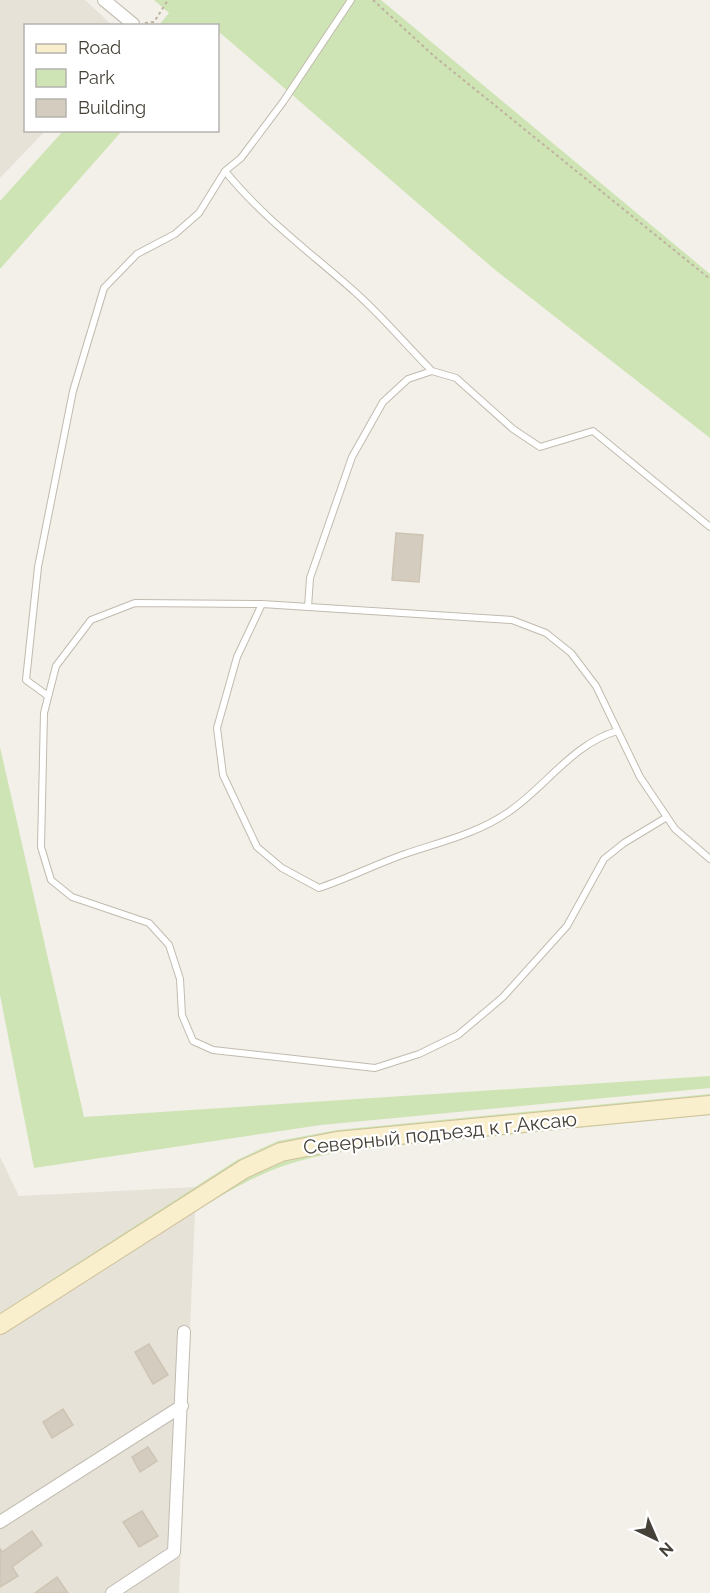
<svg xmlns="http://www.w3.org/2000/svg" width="710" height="1593" viewBox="0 0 710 1593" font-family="Raleway,sans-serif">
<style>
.residential{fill:#e7e2d8}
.green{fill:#cfe4b5}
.building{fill:#d4ccbf;stroke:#cec4b3;stroke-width:1.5}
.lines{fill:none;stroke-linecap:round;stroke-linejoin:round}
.lane-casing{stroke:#c1bbaf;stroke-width:8}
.street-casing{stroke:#c1bbaf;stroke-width:14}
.secondary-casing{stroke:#cfc29c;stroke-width:20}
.path{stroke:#bfb39f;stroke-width:2;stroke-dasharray:3 3;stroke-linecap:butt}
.lane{stroke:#fff;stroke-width:6}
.street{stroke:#fff;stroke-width:12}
.secondary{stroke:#faefcc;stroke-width:18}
.labels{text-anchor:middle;stroke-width:4.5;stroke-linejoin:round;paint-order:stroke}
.street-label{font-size:20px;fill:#464138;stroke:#fff}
</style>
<rect width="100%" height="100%" fill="#f3f0e9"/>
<path class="residential" d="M0,0H85L112,25L26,26V130L45,131L0,178Z
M0,1157L19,1196L196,1187L179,1593H0Z"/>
<path class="green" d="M154,0H381L710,274V438L494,269L218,31V26L159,25L169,13Z
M64,130L122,131L0,269V201Z
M0,747L84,1117L710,1076V1088L321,1125L34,1168L0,995Z
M710,1094V1098L301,1139L0,1318V1313L237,1160L278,1141L337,1130Z
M710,1111V1115L364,1149C290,1158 259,1172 196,1211L199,1205L267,1165L316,1151Z"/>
<path class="building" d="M396,533L423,535L419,582L392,580Z
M149,1344L168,1375L153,1384L135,1352Z
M63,1409L73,1425L52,1438L43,1422Z
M148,1447L157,1461L140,1472L132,1457Z
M142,1511L158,1536L139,1547L123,1522Z
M32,1531L42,1545L12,1567L18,1576L0,1587V1548L2,1552Z
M57,1577L68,1593H35Z"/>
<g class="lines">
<defs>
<path id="lane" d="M225,171C263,218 310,252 355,292C382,316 406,345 432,371
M262,604L237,657L217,728L223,775L257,847L282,868L319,888C349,878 376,864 405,854C440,842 476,834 507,813C545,788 572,744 617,731
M308,607L310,578L352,457L383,402L408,379L432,371L456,378L513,429L540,447L593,431L710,527
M48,696L26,680L38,567L73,391L104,288L137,254L175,234L199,213L225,171L241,158L283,102L351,0
M667,817L624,843L604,859L567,926L503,997L458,1035L419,1054L375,1068L213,1050L193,1041L182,1015L180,979L169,945L149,923L72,897L51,880L41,847L44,713L56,666L91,620L135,603L262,604L512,620L546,633L571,653L596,686L640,777L675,829L710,859"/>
<path id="street" d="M104,0L133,24
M0,1522L182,1406
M112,1593L174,1552L184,1332"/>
<path id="secondary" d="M0,1325L244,1169L281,1152L337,1141L710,1105"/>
</defs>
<use href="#lane" class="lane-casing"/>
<use href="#street" class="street-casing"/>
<use href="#secondary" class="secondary-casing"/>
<path class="path" d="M373,0L435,57L710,279
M145,23L154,22L168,0"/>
<use href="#lane" class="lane"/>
<use href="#street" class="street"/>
<use href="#secondary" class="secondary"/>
</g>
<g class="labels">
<g class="street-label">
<text transform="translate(440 1133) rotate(-6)" y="7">Северный подъезд к г.Аксаю</text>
</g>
</g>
<rect x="24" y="24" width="195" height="108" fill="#ffffff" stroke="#b5b3af" stroke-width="1.5"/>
<rect x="36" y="44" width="30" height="9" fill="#faefcc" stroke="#b5b3af" stroke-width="1.5"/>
<text x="78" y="54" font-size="18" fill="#464138">Road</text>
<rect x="36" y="69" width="30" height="18" fill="#cfe4b5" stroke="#b5b3af" stroke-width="1.5"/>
<text x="78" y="84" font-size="18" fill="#464138">Park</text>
<rect x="36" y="99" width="30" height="18" fill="#d4ccbf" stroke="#b5b3af" stroke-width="1.5"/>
<text x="78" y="114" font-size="18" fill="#464138">Building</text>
<g transform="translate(656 1539) rotate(136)" stroke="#ffffff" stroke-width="4.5" paint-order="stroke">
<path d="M0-4.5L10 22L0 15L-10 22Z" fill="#464138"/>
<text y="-9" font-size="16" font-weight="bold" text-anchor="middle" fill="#464138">N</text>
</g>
</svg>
